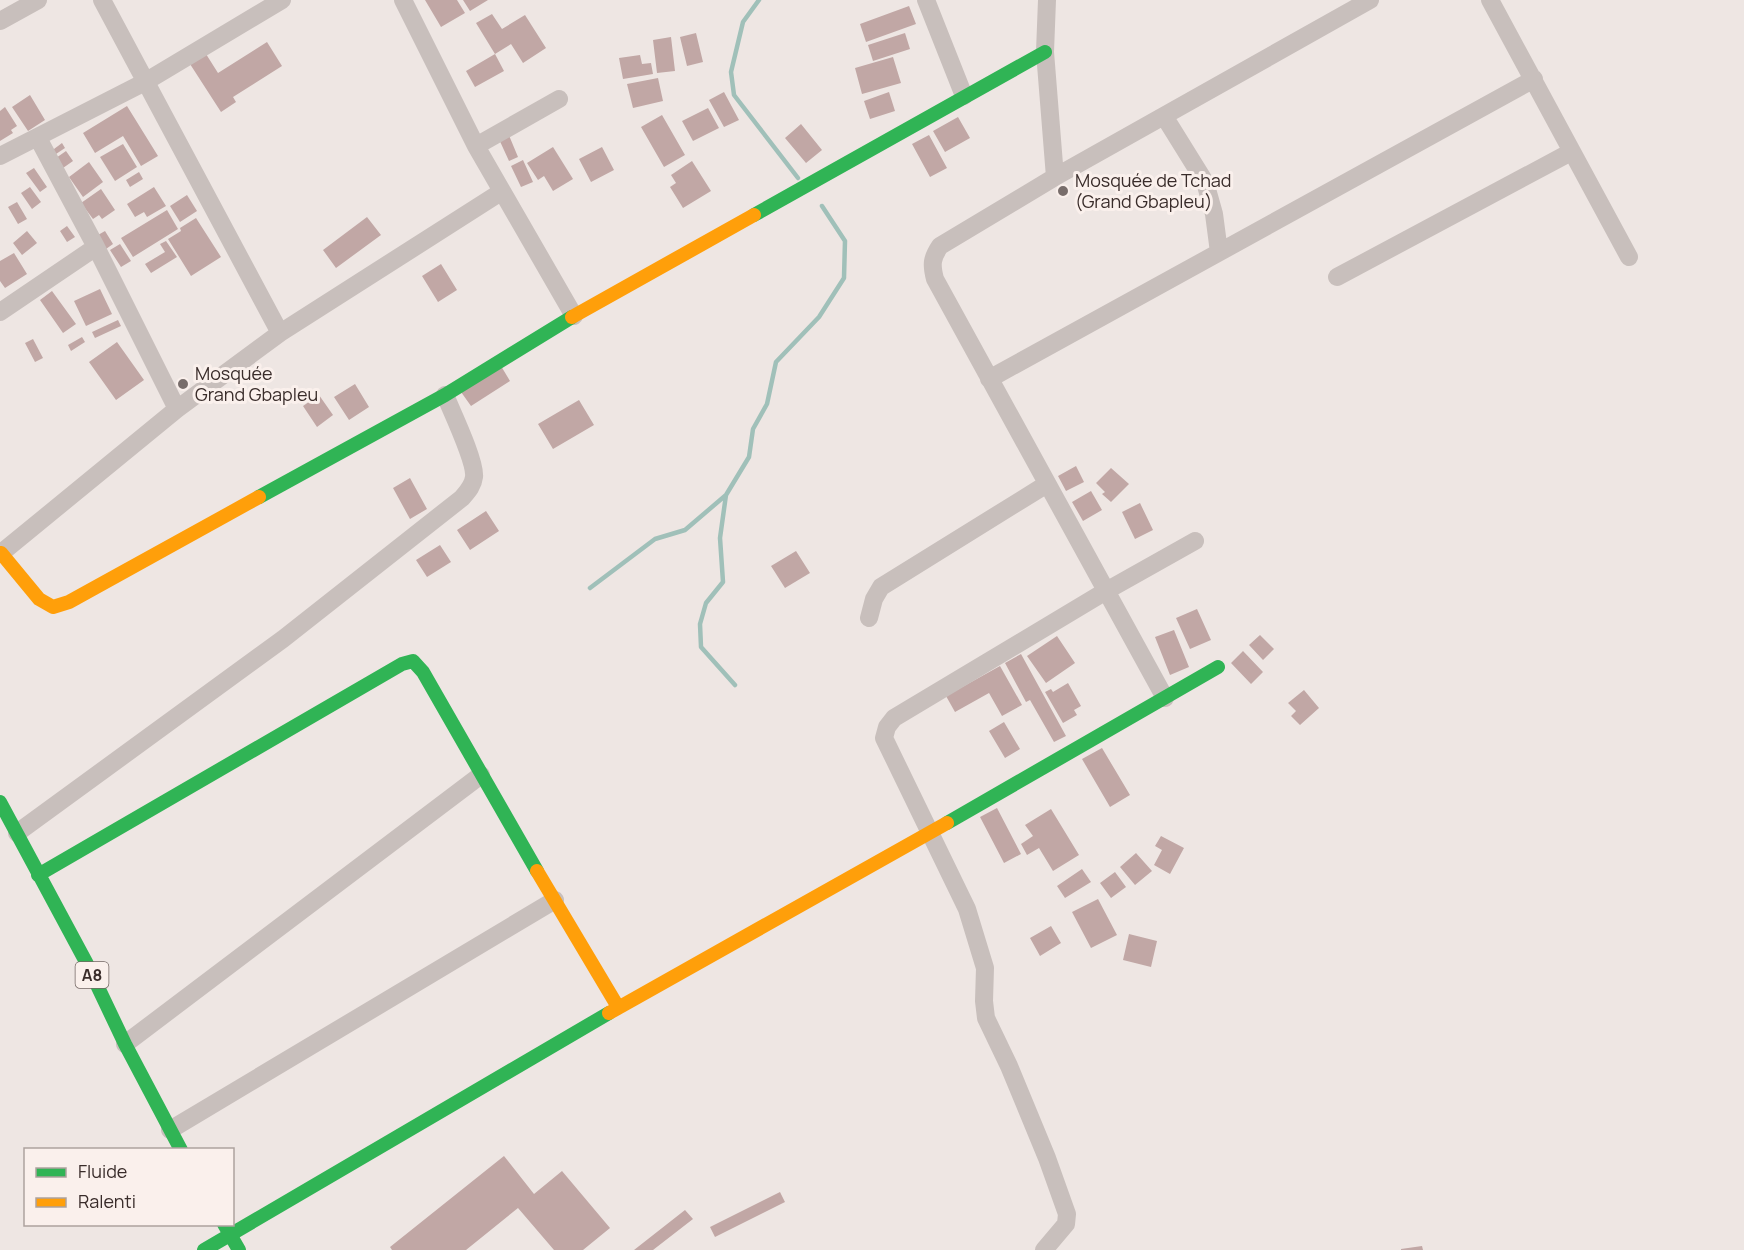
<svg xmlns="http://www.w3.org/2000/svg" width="1744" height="1250" viewBox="0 0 1744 1250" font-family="Manrope,sans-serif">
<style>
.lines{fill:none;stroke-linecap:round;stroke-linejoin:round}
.stream{stroke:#a0c0b9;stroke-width:4.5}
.building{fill:#c1a7a5}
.street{stroke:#c8bfbc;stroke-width:18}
.fast{stroke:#30b455;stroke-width:14}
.slow{stroke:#ff9f0a;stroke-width:14}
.poi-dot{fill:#786d6b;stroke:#faf0ec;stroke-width:2}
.labels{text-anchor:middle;stroke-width:6;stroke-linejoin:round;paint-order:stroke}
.shield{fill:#faf0ec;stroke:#736764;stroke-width:1.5}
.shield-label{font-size:16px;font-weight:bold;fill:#392c2a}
.poi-label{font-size:18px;fill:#392c2a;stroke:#faf0ec;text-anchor:start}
</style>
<rect width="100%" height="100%" fill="#eee6e3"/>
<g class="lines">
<path class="stream" d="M759,0L743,22L731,72L734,95L798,178
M590,588L655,539L685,530L726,495
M735,685L701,647L700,624L706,603L723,582L720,538L726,495L749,457L753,429L767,404L776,362L819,317L844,278L845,241L822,206"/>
</g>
<path class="building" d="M425,0H457L465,13L441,27Z
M463,0H488L470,11Z
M909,6L916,24L866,42L860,24Z
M492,14L502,29L525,15L546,48L523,63L511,44L495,54L476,23Z
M696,33L703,62L687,66L680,37Z
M905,33L910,49L873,61L868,45Z
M671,37L675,71L657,73L653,40Z
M267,42L282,66L233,97L236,102L221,112L190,64L206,54L218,73Z
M495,54L504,71L475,87L466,71Z
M640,55L642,64L651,63L653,74L623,79L619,58Z
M893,57L901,83L862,94L855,68Z
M658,78L663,101L633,108L627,84Z
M724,92L739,120L724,127L709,100Z
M889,92L895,111L870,119L864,101Z
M30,95L45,120L28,131L12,107Z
M127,106L158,156L141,166L123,136L95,153L83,133Z
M5,107L17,126L11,130L13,133L0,141V111Z
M708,108L719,128L693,141L682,121Z
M662,115L685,155L664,167L641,127Z
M958,117L970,138L945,152L933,131Z
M801,124L822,150L806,163L785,138Z
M508,133L518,157L509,161L498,137Z
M929,135L947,168L930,177L912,144Z
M62,143L65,148L53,156L50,152Z
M123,144L137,167L115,181L100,157Z
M553,147L573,179L553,191L544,176L538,180L527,163Z
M602,147L614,170L591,182L579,159Z
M66,151L73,161L63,168L56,158Z
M523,160L533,182L521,187L511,166Z
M692,161L711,191L683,208L670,187L676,183L671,175Z
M89,162L103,182L83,197L69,177Z
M34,168L47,187L40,192L26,173Z
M139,172L143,179L130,187L126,180Z
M30,187L41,202L32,209L21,193Z
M154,187L166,206L147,217L144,212L135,217L127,204Z
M101,189L115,210L102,219L99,215L93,219L81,203Z
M187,195L197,211L180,222L170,206Z
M17,202L27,219L18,224L8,207Z
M167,210L178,229L133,257L121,238Z
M367,217L381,235L336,268L323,250Z
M196,218L221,257L191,276L168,239L181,231L180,228Z
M67,226L75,237L67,242L60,231Z
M27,231L37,243L22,255L13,243Z
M105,231L113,244L106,249L98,235Z
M166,241L177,257L151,273L145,264L165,252L160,244Z
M120,244L131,261L121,267L110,250Z
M14,253L27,274L5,288L0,281V261Z
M441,264L457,290L438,302L422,276Z
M100,289L112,314L86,326L74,301Z
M52,291L76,324L63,333L40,300Z
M118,320L121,326L95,338L92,332Z
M82,337L85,342L71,351L68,345Z
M33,339L43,358L35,362L25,343Z
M117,342L144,380L116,400L89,362Z
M501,366L510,381L471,406L461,392Z
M355,384L369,407L349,420L334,397Z
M319,395L333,415L317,427L303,406Z
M579,400L594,425L553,449L538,424Z
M1076,466L1084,482L1066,491L1058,476Z
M1111,468L1129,484L1111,502L1102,494L1105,492L1096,483Z
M410,478L427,509L410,519L393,488Z
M1091,491L1102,510L1083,521L1072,502Z
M1140,503L1153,530L1135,539L1122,512Z
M486,511L499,531L470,550L457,530Z
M440,545L451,562L427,577L416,560Z
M796,551L810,573L785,588L771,566Z
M1197,609L1211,640L1190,649L1176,618Z
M1174,630L1189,667L1170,675L1155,637Z
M1260,635L1274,649L1263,660L1249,645Z
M1057,636L1075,663L1046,683L1027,656Z
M1243,651L1263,672L1251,684L1231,663Z
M1021,654L1066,736L1054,742L1030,700L1026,702L1005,663Z
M1000,666L1022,705L1002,716L989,693L955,712L946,696Z
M1068,683L1081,706L1074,710L1077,715L1063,723L1045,692L1051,689L1053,692Z
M1304,690L1319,708L1300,725L1291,716L1296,711L1288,703Z
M1004,722L1020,749L1005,758L989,731Z
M1102,748L1130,795L1110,807L1082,759Z
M997,808L1021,854L1004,863L980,817Z
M1051,809L1079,855L1053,871L1039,848L1027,855L1021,844L1033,836L1025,825Z
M1161,836L1184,848L1170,874L1154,865L1162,850L1155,846Z
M1136,853L1152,871L1135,885L1120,867Z
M1082,869L1091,882L1065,898L1057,886Z
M1115,872L1126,887L1111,898L1100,883Z
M1098,899L1117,935L1091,948L1072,912Z
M1051,926L1061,943L1040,956L1030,938Z
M1129,934L1157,941L1151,967L1123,960Z
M504,1156L534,1194L562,1171L610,1228L583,1250H554L518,1208L466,1250H392L390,1247Z
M780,1192L785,1202L715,1237L710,1227Z
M685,1210L693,1219L653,1250H634Z
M1422,1246L1423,1250H1401V1249Z"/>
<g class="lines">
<path class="street" d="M102,0L280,333
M403,0L476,146L574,316
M926,0L964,96
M1047,0L1045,52L1055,177L1370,0
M1490,0L1629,257
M0,21L38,0
M1164,116L1205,182L1214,214L1219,252
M38,138L96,247
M476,146L559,99
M0,156L145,82L282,0
M1055,177L940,246C932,258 931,264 935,279L1165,698
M1337,277L1571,152
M0,312L96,247L177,409
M989,379L1534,79
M0,554L177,409L280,333L501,192
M869,618L874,599L881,587L1047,484
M17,833L283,639L462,498C467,492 473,486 474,477C476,462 452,412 445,395
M125,1044L481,775
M170,1130L555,900
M1044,1250L1066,1224L1067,1214L1047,1158L1009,1066L986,1018L984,1001L985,968L967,909L884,738L887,727L894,718L1106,591L1195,541"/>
<path class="fast" d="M754,215L1045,52
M259,497L445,395L572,317
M0,802L86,962L125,1044L181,1150
M947,823L1218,667
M38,875L402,664L413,661L423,672L537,871
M224,1224L239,1250
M204,1250L609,1013"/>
<path class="slow" d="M572,317L754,215
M1,553L39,599L53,607L69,602L259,497
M537,871L618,1007
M609,1013L947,823"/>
</g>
<g class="poi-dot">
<circle cx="1063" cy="191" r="6"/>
<circle cx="183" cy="384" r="6"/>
</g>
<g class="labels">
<rect class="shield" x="75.5" y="962" width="33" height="26" rx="4.5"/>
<g class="shield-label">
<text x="92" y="981">A8</text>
</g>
<g class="poi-label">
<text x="1075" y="187">Mosquée de Tchad<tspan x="1075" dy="21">(Grand Gbapleu)</tspan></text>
<text x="195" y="380">Mosquée<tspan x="195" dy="21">Grand Gbapleu</tspan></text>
</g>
</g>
<rect x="24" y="1148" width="210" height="78" fill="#faf0ec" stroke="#ada29e" stroke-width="1.5"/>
<rect x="36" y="1168" width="30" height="9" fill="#30b455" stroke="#ada29e" stroke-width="1.5"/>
<text x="78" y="1178" font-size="18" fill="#392c2a">Fluide</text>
<rect x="36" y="1198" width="30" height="9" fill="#ff9f0a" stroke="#ada29e" stroke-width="1.5"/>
<text x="78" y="1208" font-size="18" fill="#392c2a">Ralenti</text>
</svg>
